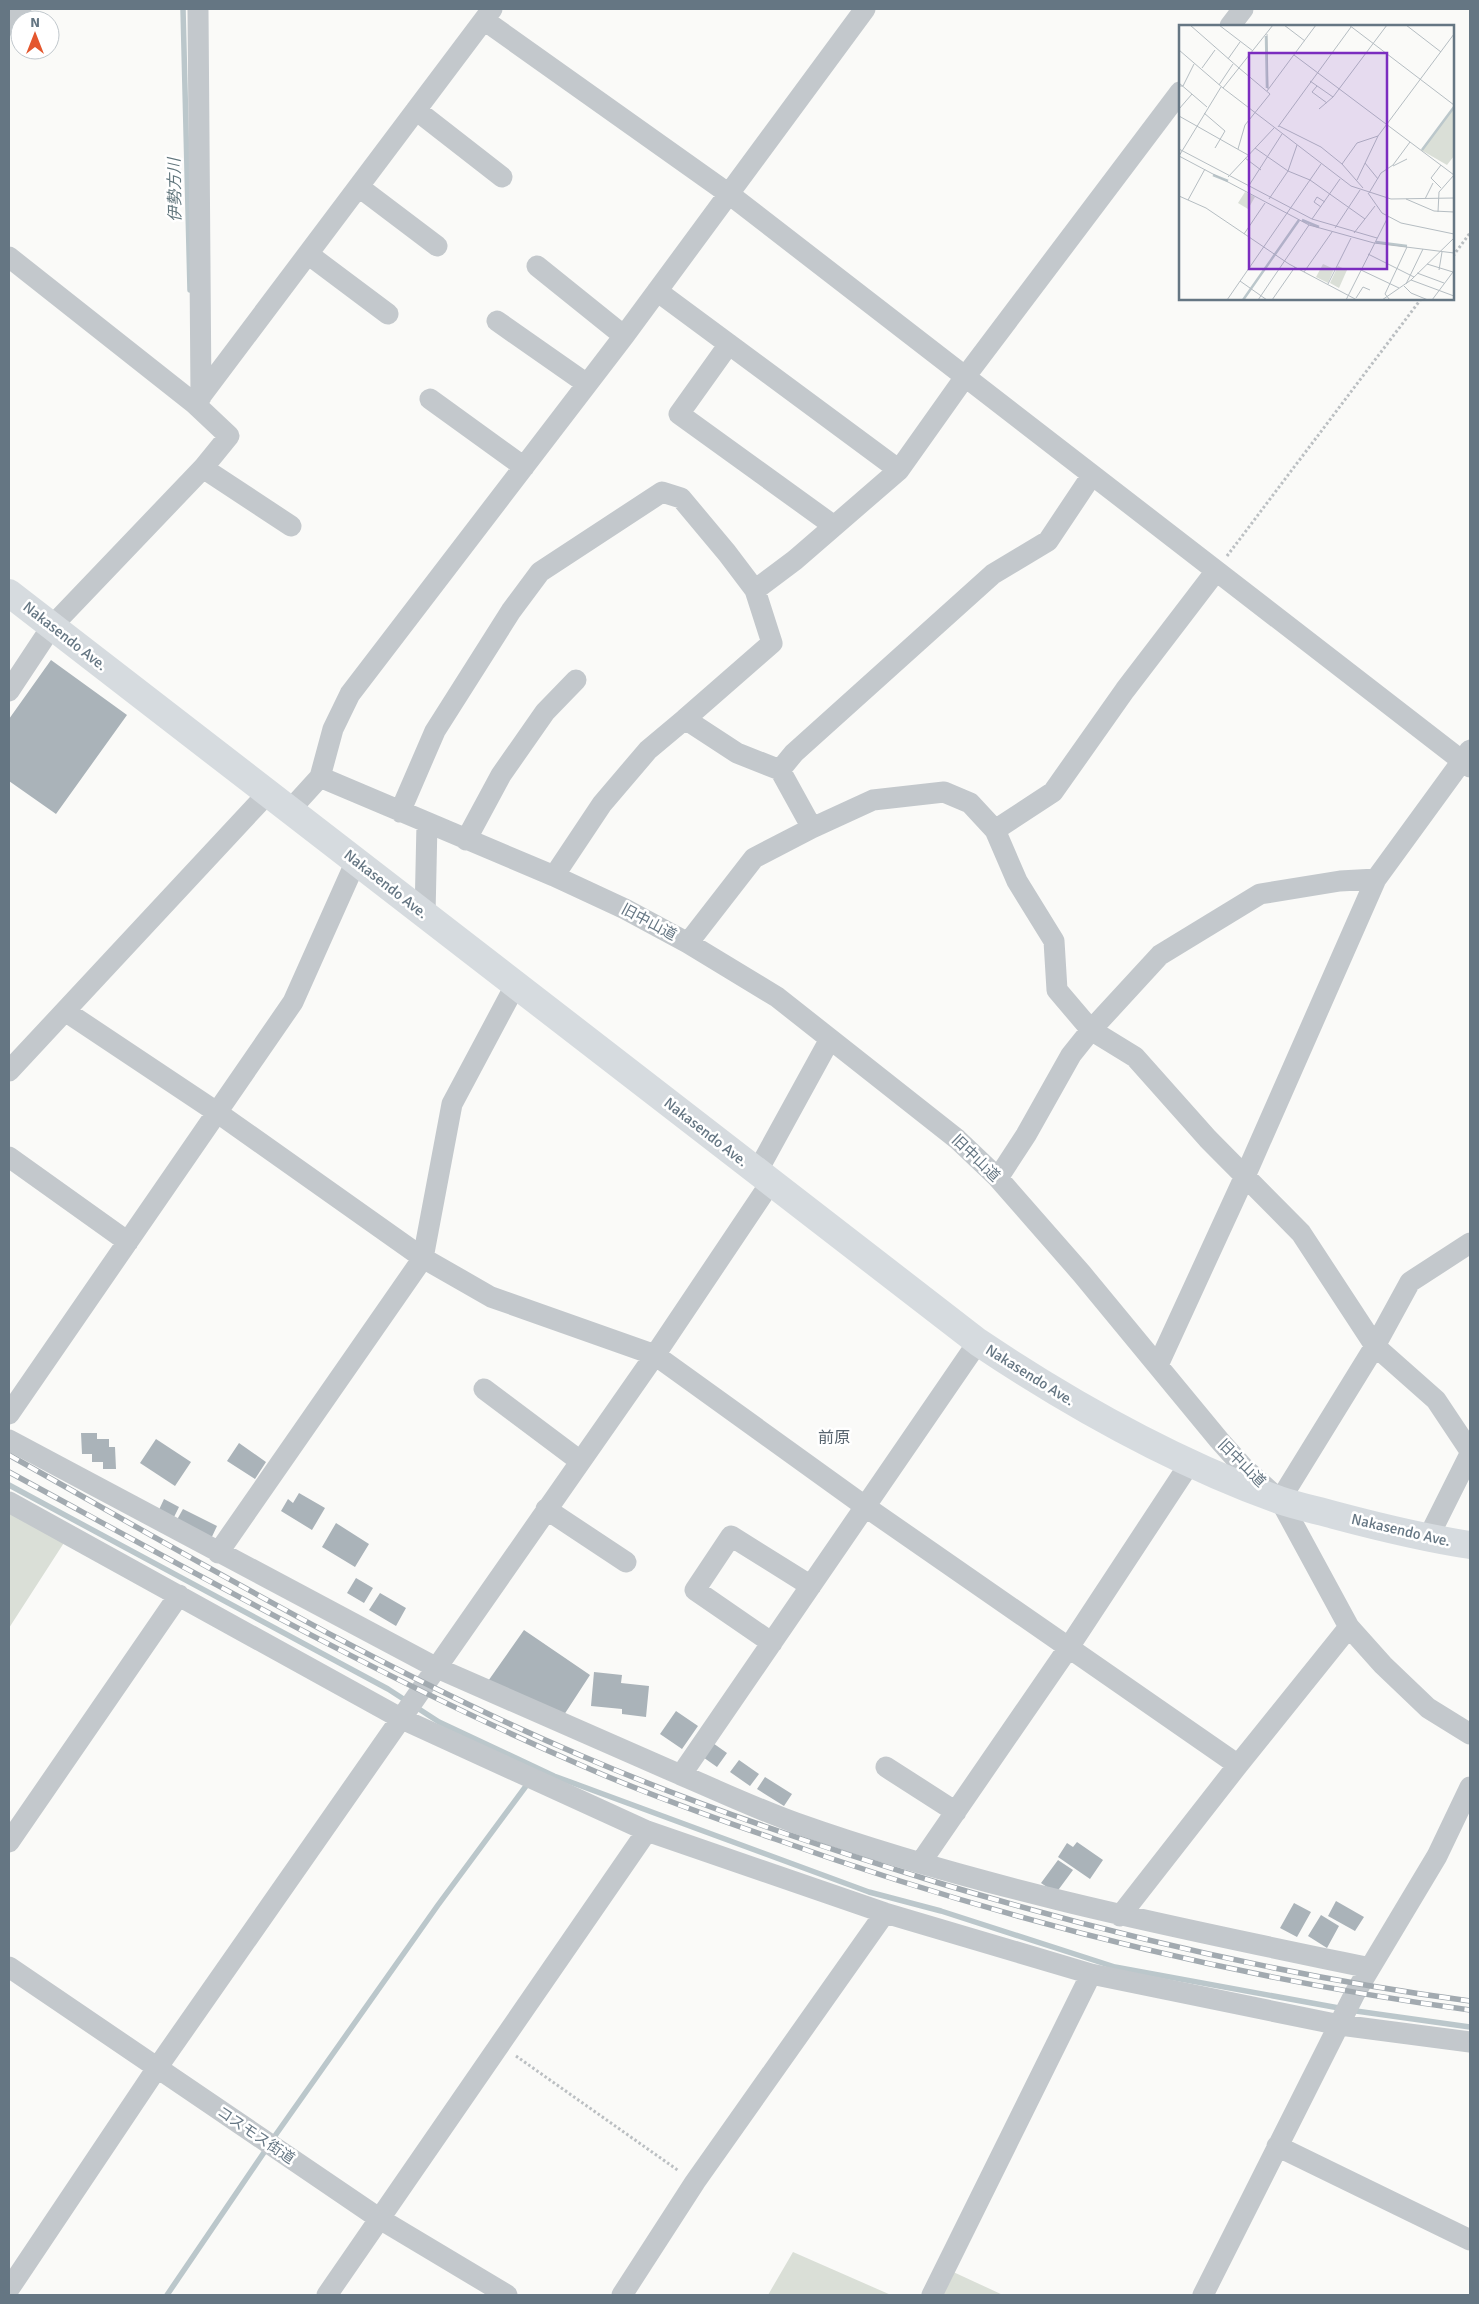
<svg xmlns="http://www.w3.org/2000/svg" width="1479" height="2304" viewBox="0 0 1479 2304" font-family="Signika,'Noto Sans JP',sans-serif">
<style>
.green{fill:#dadfd7}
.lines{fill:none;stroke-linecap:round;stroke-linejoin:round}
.stream{stroke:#bbc7cb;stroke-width:5.5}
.building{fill:#aab3b9}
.path{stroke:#bbbfc2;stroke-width:3;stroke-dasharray:2.5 2.5;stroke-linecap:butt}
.minor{stroke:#c3c8cc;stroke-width:21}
.highway{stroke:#d6dbdf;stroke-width:28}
.rail-casing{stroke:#a2aab0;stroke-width:5.5}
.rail{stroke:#fff;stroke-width:4;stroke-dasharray:11;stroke-linecap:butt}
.labels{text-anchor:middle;stroke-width:5;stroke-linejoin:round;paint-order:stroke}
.street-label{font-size:15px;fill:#657683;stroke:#fff}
.water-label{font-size:16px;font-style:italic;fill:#60757c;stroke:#fff}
.neighbourhood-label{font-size:16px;fill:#57646e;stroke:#fff}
.inset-river{fill:none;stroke:#bbc7cb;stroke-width:2.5}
.inset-road{fill:none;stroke:#b5bdc2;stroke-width:1}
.view{fill:#7b2cbf;fill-opacity:0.15;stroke:#7b2cbf;stroke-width:2.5}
.inset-edge{fill:none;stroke:#657683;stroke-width:2.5}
</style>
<rect width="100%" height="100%" fill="#fafaf8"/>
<path class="green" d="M9,1502L69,1535L9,1628Z
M793,2252L891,2295H768Z
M949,2270L1003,2295H937Z"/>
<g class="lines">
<path class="stream" d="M183,9L190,290
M9,1485L388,1689L439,1722L554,1776L869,1892L941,1911L1115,1967L1339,2008
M1356,2011L1470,2027
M272,2140L438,1905L529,1782
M167,2295L267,2148"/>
</g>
<path class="building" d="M51,660L127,715L56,814L9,781V719Z
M81,1433H97V1439H109V1447H115L116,1469H103V1462H92V1454H82Z
M156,1439L191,1462L175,1486L140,1463Z
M239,1443L266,1462L255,1479L227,1461Z
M299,1493L325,1508L312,1530L281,1511L288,1499L293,1503Z
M164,1499L179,1507L172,1521L157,1514Z
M183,1509L217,1526L209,1543L174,1525Z
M336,1523L369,1544L355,1567L322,1547Z
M356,1578L373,1588L364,1603L347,1593Z
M380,1593L406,1608L396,1626L369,1610Z
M524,1630L590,1675L562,1718L486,1684Z
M594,1672L622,1675L621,1683L649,1686L646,1717L622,1714V1709L591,1706Z
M676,1711L698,1726L682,1749L660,1734Z
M710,1741L727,1753L717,1767L700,1755Z
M739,1760L759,1774L750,1786L730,1772Z
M765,1777L792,1794L784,1806L757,1789Z
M1077,1842L1103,1860L1090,1879L1058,1857L1067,1843L1073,1847Z
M1058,1860L1073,1870L1056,1893L1041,1883Z
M1336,1901L1364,1917L1355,1931L1328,1916Z
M1294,1903L1311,1912L1297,1937L1280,1928Z
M1321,1915L1339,1926L1327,1948L1308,1936Z"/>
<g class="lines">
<path class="path" d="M1453,256L1470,233
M1227,556L1421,299
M516,2056L679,2171"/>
<path class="minor" d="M198,9L201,397
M484,20L729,194L1470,767
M9,25L21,9
M1230,26L1243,9
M416,110L502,177
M359,187L437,246
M308,254L388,314
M9,257L195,404L229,436L203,468L52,626L9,691
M537,266L624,336
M657,291L899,470
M497,321L587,384
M729,344L679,414L834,526
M430,399L524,467
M195,404L492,9
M203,468L291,526
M755,590L795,560L899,470L965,377L1180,92
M320,777L554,876L625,909L688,943L777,997L957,1139L998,1178L1082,1274L1219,1440L1244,1468L1280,1500L1349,1627L1383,1665L1428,1708L1470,1734
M290,810L320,777L333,729L350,694L624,336L865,9
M400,812L435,731L511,611L540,572L662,492L681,498L727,553L755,590L772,643L685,719L737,753L780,770
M812,828L873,800L944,792L970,803L995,830L1017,881L1054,941L1057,990L1091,1030L1135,1057L1208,1139L1301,1233L1375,1346L1436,1400L1470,1451
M995,830L1053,792L1125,690L1216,571
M466,840L501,775L545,712L576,680
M554,876L602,804L648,750L685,719
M425,915L427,823
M688,943L754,858L812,828L780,770L794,753L993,574L1048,541L1092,475
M65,1011L218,1113L423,1258L491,1297L655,1355L866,1507L1238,1765
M9,1071L267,794
M9,1157L128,1242
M757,1172L830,1039
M998,1178L1026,1135L1071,1055L1091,1030L1160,955L1260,894L1340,881L1376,879
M978,1342L681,1775C719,1791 757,1809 796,1823C982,1889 1177,1928 1370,1968
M1158,1365L1250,1165L1376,879L1470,750
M484,1389L580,1461
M9,1414L293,1002L356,861
M9,1440L437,1668L681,1775
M1280,1500L1375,1346L1410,1282L1470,1243
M9,1502L402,1719L647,1831L885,1913L1091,1974L1340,2025L1470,2042
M546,1509L626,1562
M1428,1538L1470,1454
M218,1553L423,1258L452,1104L516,984
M772,1643L695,1590L731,1536L811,1586
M886,1767L956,1812
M9,1842L179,1595
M921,1862L1069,1647L1190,1463
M1120,1916L1238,1765L1349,1627
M9,1967L380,2219L507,2295
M1277,2146L1470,2240
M9,2289L157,2068L655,1355L771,1182
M327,2295L647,1831
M622,2295L695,2182L885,1913
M932,2295L1091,1974
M1203,2295L1355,1993L1437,1856L1470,1787"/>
<path class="highway" d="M9,593L978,1342C1072,1405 1172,1461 1279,1500C1297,1506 1316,1510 1334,1515C1379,1527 1424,1538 1470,1545"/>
<defs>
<path id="rail" d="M9,1455C196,1560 384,1672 582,1756C698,1806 818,1846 939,1883C1112,1935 1290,1977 1470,2001
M9,1472C195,1573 381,1678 576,1763C641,1792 708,1816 775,1839C1000,1919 1234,1978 1470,2010"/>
</defs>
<use href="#rail" class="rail-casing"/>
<use href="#rail" class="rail"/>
</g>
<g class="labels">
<g class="street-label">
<text transform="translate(65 636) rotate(38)" y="5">Nakasendo Ave.</text>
<text transform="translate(386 884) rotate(38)" y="5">Nakasendo Ave.</text>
<text transform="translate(649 922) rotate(28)" y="5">旧中山道</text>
<text transform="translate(706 1132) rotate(38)" y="5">Nakasendo Ave.</text>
<text transform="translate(976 1158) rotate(44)" y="5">旧中山道</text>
<text transform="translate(1030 1375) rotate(32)" y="5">Nakasendo Ave.</text>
<text transform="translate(1242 1463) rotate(45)" y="5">旧中山道</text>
<text transform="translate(1401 1530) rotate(13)" y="5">Nakasendo Ave.</text>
<text transform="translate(256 2135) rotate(34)" y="5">コスモス街道</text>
</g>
<g class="water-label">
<text transform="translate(174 190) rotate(-91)" y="6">伊勢方川</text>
</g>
<g class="neighbourhood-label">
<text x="834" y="1443">前原</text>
</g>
</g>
<g transform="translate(1179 25)">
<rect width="275" height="275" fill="#fafaf8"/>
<path d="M275,82V131L268,140L242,125ZM66,167L76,172L69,184L59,178ZM144,239L155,244L149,258L137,252ZM159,241L168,245L160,263L151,258Z" fill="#dadfd7"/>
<path class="inset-river" d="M87,11L88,63M243,125L275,82M34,150L49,156M123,195L140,202M197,217L228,221M64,275L120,195"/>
<path class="inset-road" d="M11,0L60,43M40,0L74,26M105,0L126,16M170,0L275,80M227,0L262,27M88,9L89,64M0,25L44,63L172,161L212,174L275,173M115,30L275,150M49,34L61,17M23,43L36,25M131,56L154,72M0,58L28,82M40,60L54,39M0,61H4L15,39M138,61L133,67L148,78M44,63L94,0M88,66L137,0M0,84L13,69M140,84L154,72L208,0M25,88L46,106L36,123M0,91L69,130M100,101L142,122L163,139L184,163M99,102L172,2M76,123L109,146L131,155L186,194M0,124L133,194M59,124L66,100L91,69L60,43M0,131L130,200L195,218L275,228M0,131L42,62M66,133L82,145M186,138L199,154M163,139L178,118L199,111M262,140L252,153L262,163M214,141L228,134M49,152L95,103M161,154L133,194L198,213M178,155L199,111L275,9M69,162L103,109M189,168L203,188L222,198L275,209M190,168L202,148L214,140L231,117M0,171L27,183L110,239L178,275M90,174L109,146L118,120M227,174L255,186L275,187M246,174L254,158M9,175L26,144M142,182L135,177L138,172L146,177M259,187L260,167L275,150M156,203L181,165M175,208L196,181M65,209L86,178M189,229L235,252M248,239L274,247M182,245L220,263M260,245L263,227M125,247L153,207M238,248L265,258M232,255L275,271M61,256L88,275M149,259L172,213M227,259L244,224M225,261L232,268L249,275M177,273L184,262L191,265M48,275L142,139M79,275L130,200M93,275L116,242M167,275L209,192M203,275L232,255L275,213M211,275L206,269L228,222M253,275L274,247"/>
<path class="view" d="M70,28H208V244H70Z"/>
<rect width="275" height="275" class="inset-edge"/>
</g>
<rect width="1479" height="2304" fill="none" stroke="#657683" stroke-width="20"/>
<g transform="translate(35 35)"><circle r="24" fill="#ffffff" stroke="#c1c8cd"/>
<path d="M0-4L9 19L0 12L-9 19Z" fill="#e4572e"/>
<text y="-8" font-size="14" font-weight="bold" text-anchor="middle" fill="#657683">N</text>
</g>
</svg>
